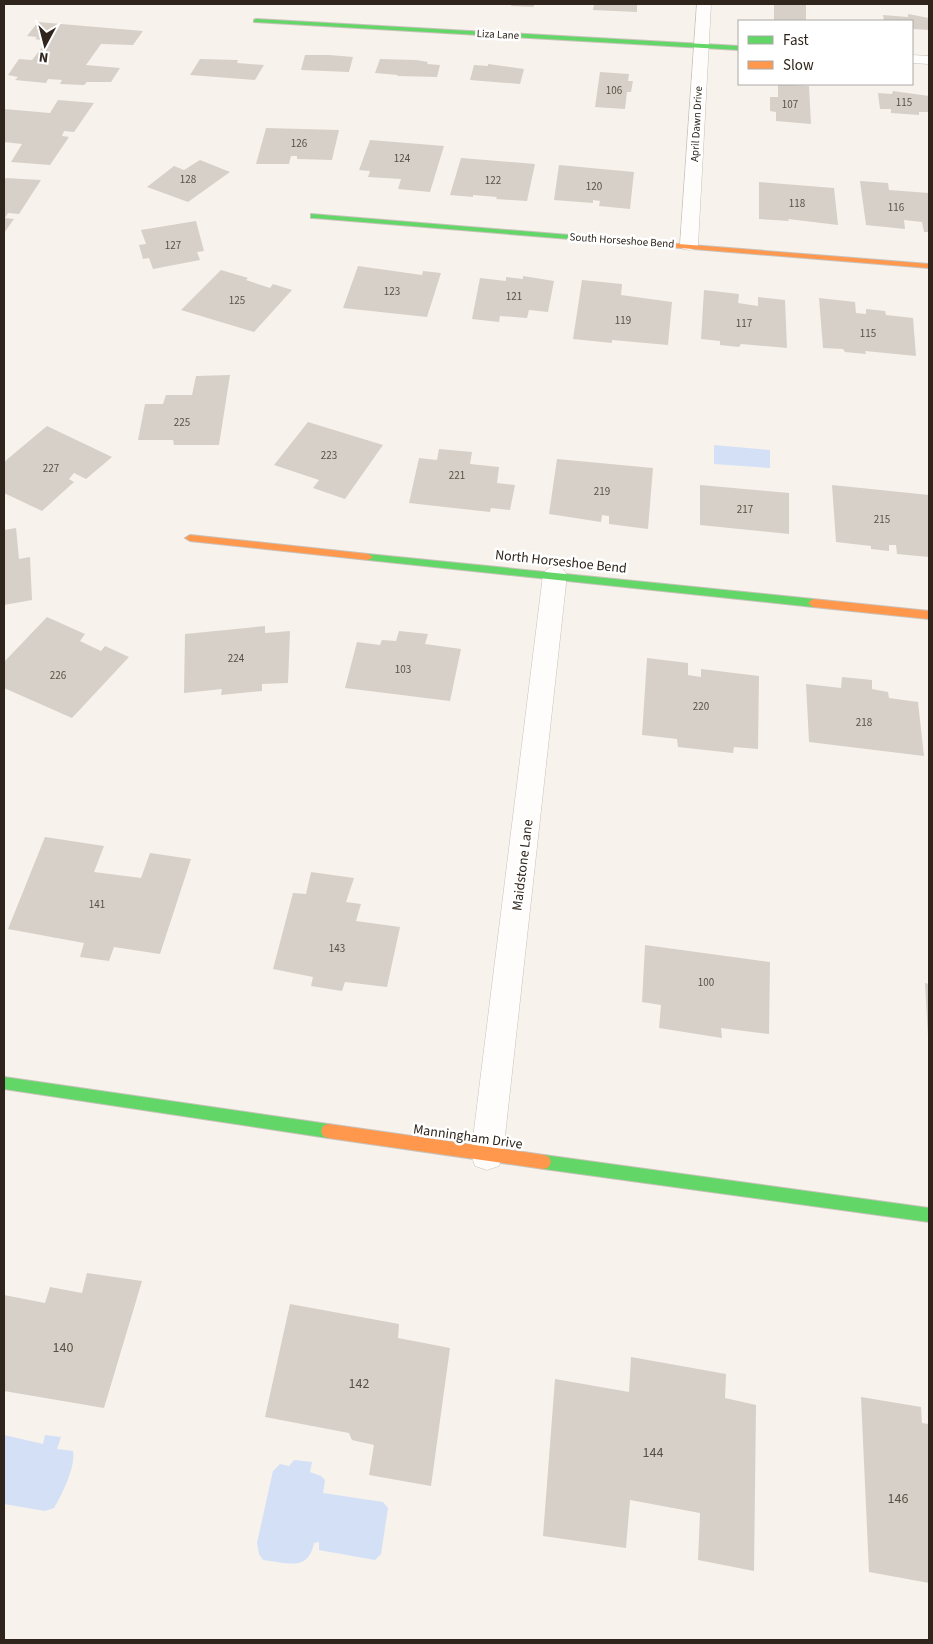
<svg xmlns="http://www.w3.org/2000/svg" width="933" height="1644" viewBox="0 0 933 1644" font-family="'Source Sans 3',sans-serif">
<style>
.water{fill:#d3e0f6}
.building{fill:#d7d0c8}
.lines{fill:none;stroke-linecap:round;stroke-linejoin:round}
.street-casing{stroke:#c8c2ba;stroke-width:1}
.fast-casing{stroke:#c8c2ba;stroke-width:2}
.slow-casing{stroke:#c8c2ba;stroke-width:2}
.street{fill:#fefdfc;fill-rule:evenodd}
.fast{fill:#63d668;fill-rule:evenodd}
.slow{fill:#ff974d;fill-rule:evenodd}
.labels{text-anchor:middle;stroke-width:5;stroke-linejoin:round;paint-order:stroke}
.far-street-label{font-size:11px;fill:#2f251c;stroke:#fff}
.number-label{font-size:11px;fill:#595047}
.street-label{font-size:14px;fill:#2f251c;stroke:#fff}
.near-number-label{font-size:14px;fill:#595047}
</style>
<rect width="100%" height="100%" fill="#f7f2ec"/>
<path class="water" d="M714,445L770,450V468L714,464Z
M4,1435L43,1444L45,1435L61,1437L57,1449L73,1451C76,1466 62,1495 54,1508L45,1511L4,1504Z
M294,1460L312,1462L310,1472L321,1476L325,1480L323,1493L383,1502L388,1508L381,1554L375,1560L319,1550V1542L314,1543C308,1573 286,1562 263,1560L259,1554L257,1543L273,1471L280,1464L289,1466Z"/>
<path class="building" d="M512,4H535L533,7L511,6Z
M594,4H637V12L593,10Z
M774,4H806V21H774Z
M908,14L929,18V30L912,29V21H884L883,15L908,17Z
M38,22L143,31L133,45L101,44L86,65L120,68L111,82H87L84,85L60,84L62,80L48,79L46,83L15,80L18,77L8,75L19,59L32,60L47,41L35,39L37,37L27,36Z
M305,55H329L353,57L349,72L301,70Z
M200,59L238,60L237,63L264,65L255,80L190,75Z
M380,59L416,60L428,62L427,64L440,65L437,77L397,76L398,75L375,73Z
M488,64L524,69L520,84L470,80L474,65L488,66Z
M600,72L629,74L628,81H633L631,92H627L625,109L595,107Z
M778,84L809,86L811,124L776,121V112L770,111V97H778Z
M893,91L929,96V112H919V115L891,113V109H880L878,93L892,94Z
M58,100L94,103L74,132L64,131L62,136L69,137L50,165L11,162L22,144L4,142V109L50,113Z
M266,128L339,130L332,160L297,159V156H291L289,164H256Z
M370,140L444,146L430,192L398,189L401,179L368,177L370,171L359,170Z
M461,158L535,164L527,201L496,199L497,197L473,195V197L450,195Z
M200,160L230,172L188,202L147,187L174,166L184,170Z
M559,165L634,172L630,209L599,206L600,201L593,200V203L554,200Z
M6,178L41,180L19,214L8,213L5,218L14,219L4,233V180Z
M860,181L888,183L889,190L929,193V232H924L922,222L904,220L905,229L866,225Z
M759,182L834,188L838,225L788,219L789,221L759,219Z
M196,221L204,251L197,252L200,260L153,269L149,258L143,259L139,245L146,244L141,230Z
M358,266L422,275L423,271L441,273L427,317L343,308Z
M221,270L248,278L246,280L270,288L273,284L292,290L254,332L181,310Z
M523,276L554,281L548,312L529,310L527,318L500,316L499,322L472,319L480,278L506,281V277L523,279Z
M582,280L622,284L621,295L672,302L668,345L612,340V343L573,339Z
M704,290L739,294L738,303L758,306V297L785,300L787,348L741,344L739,347L720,345V341L701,339Z
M819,298L855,302L856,313L866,314V309L885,311L886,315L913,318L916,356L865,351L866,354L845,352L843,349L823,348Z
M230,375L219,445H174L173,440H138L145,404H163L166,395H192L196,376Z
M308,422L383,445L345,499L313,488L319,480L274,465Z
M47,426L112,457L86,479L74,473L69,479L74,482L42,511L4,493V462Z
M439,449L472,452L470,464L499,467L497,483L515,485L510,510L491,508L490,512L409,503L419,458L437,460Z
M557,459L653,468L648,529L609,524V516L602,515L601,522L549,514Z
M700,485L789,493V534L700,525Z
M832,485L929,495V557L897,554L896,545H889V551L871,549V546L836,542Z
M16,528L19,559L30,557L32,600L4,605V530Z
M47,617L85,634L80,641L101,651L105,646L129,657L72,718L4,688V662Z
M265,626V633L290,631L288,683L262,684V691L221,695L222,689L184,693L185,634Z
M399,631L428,634L425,644L461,649L450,701L345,688L357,642L380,645L382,640L396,641Z
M647,658L688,663V675L701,677V669L759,676L758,749L734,747L733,753L678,747L677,739L642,735Z
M842,677L872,680V689L888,692L889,698L918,702L924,756L809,742L806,684L841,688Z
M45,837L104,846L94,872L141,878L150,853L191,859L160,954L114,947L109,961L80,957L84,943L8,929Z
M311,872L354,878L346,902L361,904L356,921L400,927L387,987L345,982L342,991L311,986L313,977L273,969L293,893L306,894Z
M645,945L770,962L769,1034L721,1028L722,1038L659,1028L661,1005L642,1002Z
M925,983L929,984V1036H928Z
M87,1273L142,1281L104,1408L4,1391V1295L45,1303L50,1287L82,1293Z
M290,1304L399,1324L398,1338L450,1348L431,1486L369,1475L374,1445L352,1440L349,1433L265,1417Z
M631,1357L726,1374L725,1398L756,1405L754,1571L698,1560L700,1513L630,1500L626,1548L543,1536L555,1379L629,1392Z
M861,1397L921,1407L922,1423L929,1424V1583L869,1572Z"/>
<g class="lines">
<defs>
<path id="street" d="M697,4H711L698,245L695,249L689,250L683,249L680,245Z
M912,55L929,56V64L912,63Z
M555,566L563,569L567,575L503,1154L499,1166L487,1170L475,1166L471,1154L543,575L547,569Z"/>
<path id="fast" d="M256,19L739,46V50L254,22V20Z
M311,214L631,240L635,242L631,244L314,218H311Z
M368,554L813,599L818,603L813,607L368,560L363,557Z
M4,1077L328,1124L333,1126L335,1131L333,1136L328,1138L4,1089Z
M544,1155L929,1208V1222L544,1169L539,1167L537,1162L539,1157Z"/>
<path id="slow" d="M628,240L929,264V268L631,244L627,242Z
M190,535L368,554L373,557L368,560L190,541L185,538Z
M813,599L929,611V619L813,607L808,603Z
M328,1124L544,1155L549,1157L551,1162L549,1167L544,1169L328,1138L323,1136L321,1131L323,1126Z"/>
</defs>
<use href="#street" class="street-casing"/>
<use href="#fast" class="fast-casing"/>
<use href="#slow" class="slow-casing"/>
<use href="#street" class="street"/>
<use href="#fast" class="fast"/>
<use href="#slow" class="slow"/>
</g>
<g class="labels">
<g class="far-street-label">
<text transform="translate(498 34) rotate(3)" y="4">Liza Lane</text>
<text transform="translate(696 124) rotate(-87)" y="4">April Dawn Drive</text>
<text transform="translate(622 240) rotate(4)" y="4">South Horseshoe Bend</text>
</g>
<g class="number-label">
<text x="614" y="94">106</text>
<text x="904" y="106">115</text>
<text x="790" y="108">107</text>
<text x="299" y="147">126</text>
<text x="402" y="162">124</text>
<text x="188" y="183">128</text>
<text x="493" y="184">122</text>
<text x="594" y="190">120</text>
<text x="797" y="207">118</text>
<text x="896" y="211">116</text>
<text x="173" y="249">127</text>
<text x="392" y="295">123</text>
<text x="514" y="300">121</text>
<text x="237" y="304">125</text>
<text x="623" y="324">119</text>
<text x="744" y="327">117</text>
<text x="868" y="337">115</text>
<text x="182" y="426">225</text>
<text x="329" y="459">223</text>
<text x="51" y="472">227</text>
<text x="457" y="479">221</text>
<text x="602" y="495">219</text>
<text x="745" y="513">217</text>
<text x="882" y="523">215</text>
<text x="236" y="662">224</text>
<text x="403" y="673">103</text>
<text x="58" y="679">226</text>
<text x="701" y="710">220</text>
<text x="864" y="726">218</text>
<text x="97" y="908">141</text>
<text x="337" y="952">143</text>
<text x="706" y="986">100</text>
</g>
<g class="street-label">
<text transform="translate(561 561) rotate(6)" y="5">North Horseshoe Bend</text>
<text transform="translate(522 865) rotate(-83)" y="5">Maidstone Lane</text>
<text transform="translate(468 1136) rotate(8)" y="5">Manningham Drive</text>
</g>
<g class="near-number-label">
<text x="63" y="1352">140</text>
<text x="359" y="1388">142</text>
<text x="653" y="1457">144</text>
<text x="898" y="1503">146</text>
</g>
</g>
<rect width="933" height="1644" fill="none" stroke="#2f251c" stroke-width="10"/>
<rect x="738" y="20" width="175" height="65" fill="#ffffff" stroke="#aca8a4"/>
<rect x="748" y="36" width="25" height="8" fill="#63d668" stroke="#aca8a4"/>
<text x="783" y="45" font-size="15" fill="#2f251c">Fast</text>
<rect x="748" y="61" width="25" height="8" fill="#ff974d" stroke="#aca8a4"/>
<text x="783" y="70" font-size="15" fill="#2f251c">Slow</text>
<g transform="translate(45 45) rotate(187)" stroke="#ffffff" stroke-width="4" paint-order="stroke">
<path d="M0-4L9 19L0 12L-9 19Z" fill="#2f251c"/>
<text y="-8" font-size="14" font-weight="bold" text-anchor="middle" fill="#2f251c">N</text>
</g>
</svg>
